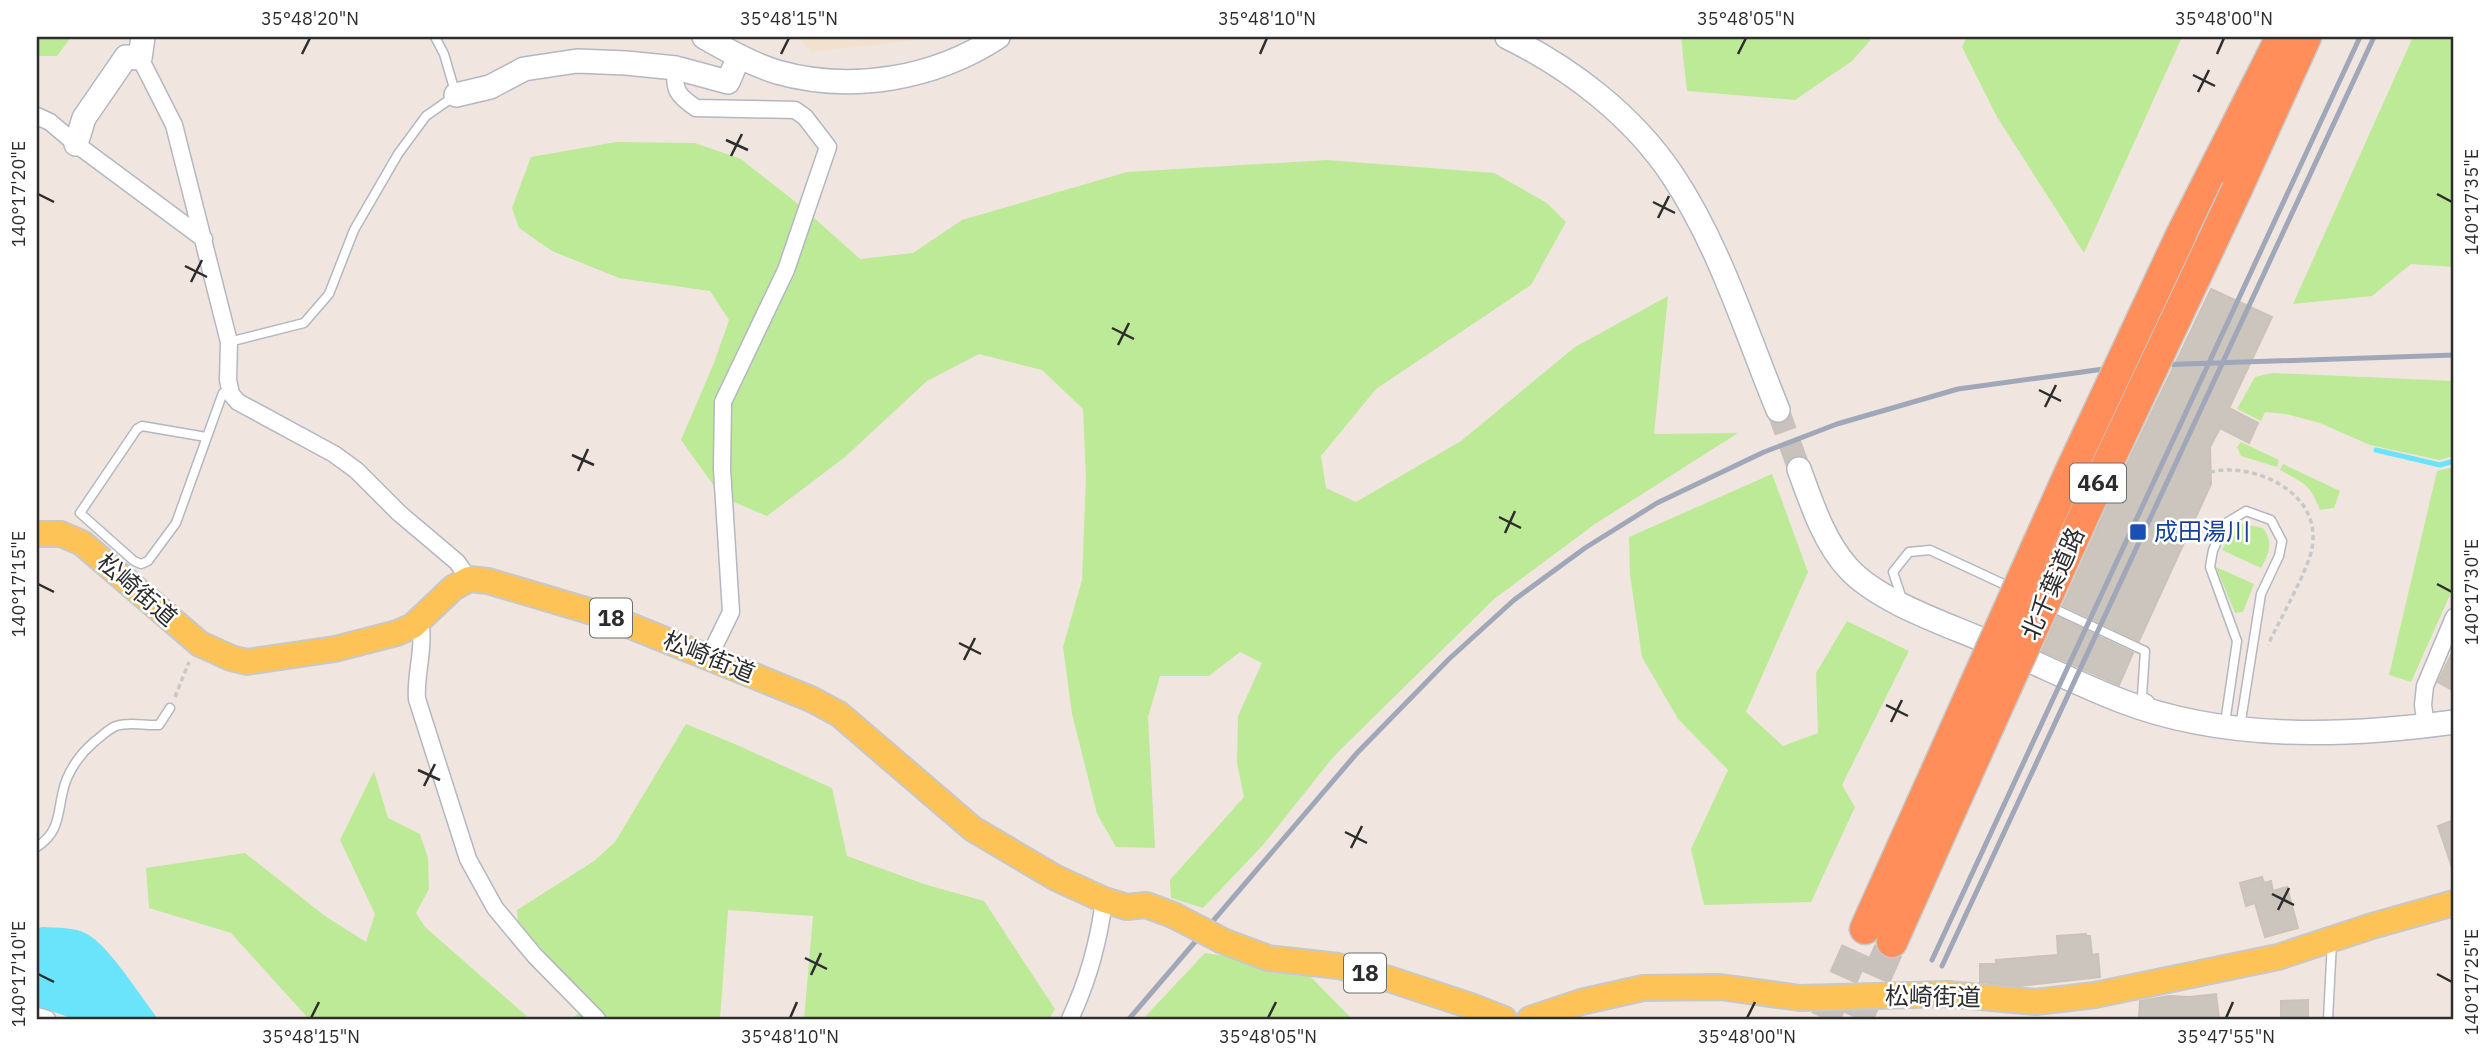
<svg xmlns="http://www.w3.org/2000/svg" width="2491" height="1056" viewBox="0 0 2491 1056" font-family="'IBM Plex Sans','Noto Sans JP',sans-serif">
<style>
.education{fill:#f2e2cd}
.green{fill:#bdea97}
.water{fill:#6ae4fa}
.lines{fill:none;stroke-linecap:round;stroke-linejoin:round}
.stream{stroke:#6ae4fa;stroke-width:5}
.building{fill:#cbc5bd;stroke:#ccc2b8;stroke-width:2}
.secondary-tunnel{stroke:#c9c1bb;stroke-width:23;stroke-dasharray:23 11;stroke-linecap:butt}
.highway-tunnel{stroke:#c9c1bb;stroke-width:30;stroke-dasharray:30 15;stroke-linecap:butt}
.lane-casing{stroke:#b3b7c2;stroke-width:11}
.street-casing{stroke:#b3b7c2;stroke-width:19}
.secondary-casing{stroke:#b3b7c2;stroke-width:26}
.primary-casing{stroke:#c8c8c8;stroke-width:28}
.highway-casing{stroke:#c8c8c8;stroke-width:33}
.path{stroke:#c8c8c8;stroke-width:3.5;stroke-dasharray:5 3.5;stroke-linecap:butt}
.lane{stroke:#fff;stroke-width:8}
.street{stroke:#fff;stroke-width:16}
.secondary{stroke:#fff;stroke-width:23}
.primary{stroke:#fdc356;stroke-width:24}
.highway{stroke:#ff8e5a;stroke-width:30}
.rail{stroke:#a0a7b9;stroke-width:5}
.primary-bridge-casing{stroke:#c8c8c8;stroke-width:28;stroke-linecap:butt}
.highway-bridge-casing{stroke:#c8c8c8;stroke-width:33;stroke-linecap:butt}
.primary-bridge{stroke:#fdc356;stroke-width:24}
.highway-bridge{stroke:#ff8e5a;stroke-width:30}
.ticks{fill:none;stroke:#2d2d2d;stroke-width:2.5}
.transit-dot{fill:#1a4fb4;stroke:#fff;stroke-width:2.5}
.labels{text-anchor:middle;stroke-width:5;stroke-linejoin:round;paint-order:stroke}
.shield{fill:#fff;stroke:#6c6c6c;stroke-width:2}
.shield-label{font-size:23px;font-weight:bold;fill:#2d2d2d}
.transit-label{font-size:24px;fill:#164399;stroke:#fff;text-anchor:start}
.street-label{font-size:24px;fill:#2d2d2d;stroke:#fff}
.neatline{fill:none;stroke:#2d2d2d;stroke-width:2.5}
.ticks-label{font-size:18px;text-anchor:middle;fill:#2d2d2d}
</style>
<rect width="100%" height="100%" fill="#f0e6df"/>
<path class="education" d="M798,37H927L926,39L812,52Z"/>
<path class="green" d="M37,37H71L57,56H37Z
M1681,37H1873L1852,61L1795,100L1687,91Z
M1967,37H2182L2084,253L1997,117L1962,47Z
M2413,37H2454V267L2411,264L2372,296L2293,304Z
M616,142L695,143L741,159L803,208L860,259L913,253L962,220L1127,172L1327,160L1494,173L1547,203L1566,222L1531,285L1376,389L1321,456L1326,488L1356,502L1461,441L1575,347L1668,296L1654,434L1738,433L1595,524L1494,599L1334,756L1263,845L1203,908L1171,898L1170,880L1244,797L1237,763L1238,716L1262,663L1240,652L1209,676H1160L1148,717L1155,848L1116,847L1097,814L1072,714L1063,647L1082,580L1086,478L1083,409L1042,370L979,354L927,381L845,457L767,516L722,497L681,440L714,363L729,320L710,291L619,278L552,251L519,228L512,208L531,157Z
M2272,373L2454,381V456L2439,460L2370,445L2320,423L2286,414L2265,412L2261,421L2237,409L2255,377Z
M2241,442L2279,460L2277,467L2241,456L2237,447Z
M2283,464L2340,491L2334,508L2320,510C2310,484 2304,483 2280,470Z
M2454,467V586L2411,682L2389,675L2437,471Z
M1772,474L1808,572L1746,712L1783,746L1818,733L1816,673L1847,621L1909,651L1842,785L1855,807L1811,902L1704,905L1691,849L1728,770L1678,719L1642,657L1630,575L1629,537Z
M2244,524L2263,528C2274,543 2269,553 2261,568L2222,550L2232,531Z
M2216,567L2254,584L2243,612L2235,613Z
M686,724L737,745L832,788L847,856L924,884L984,901L1055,1009L1049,1019H804L813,916L728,910L720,1019H572L591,1003L518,923L517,910L594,861L615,842Z
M374,771L388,818L420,834L428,858L429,889L416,913L425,927L530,1019H312L307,1017L231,933L149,908L146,868L245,853L325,916L366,942L375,914L340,840Z
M1205,953L1300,966L1352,1019H1143Z"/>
<path class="water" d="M43,927C57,928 75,927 87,934C110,947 141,997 158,1019H74L37,1006V928Z"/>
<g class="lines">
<path class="stream" d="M2376,450L2440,465L2454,461"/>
</g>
<path class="building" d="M2211,289L2272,317L2229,408L2258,423L2249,443L2220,428L2210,447L2211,484L2139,641L2063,605L2115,489Z
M2057,617L2133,653L2119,685L2042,651Z
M2454,649V691L2438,682Z
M2454,820V866L2452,867L2438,826Z
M2262,877L2264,883L2271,881L2273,891L2287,887L2298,928L2265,937L2255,903L2246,906L2240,883Z
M2086,934V936H2090L2092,955L2098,954L2100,977L2019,986L1980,982V964H1996V960L2058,955L2057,936Z
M2216,994L2219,1019H2142L2139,1017L2140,1001L2169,996L2190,997Z
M2308,1000V1019H2281V1001Z"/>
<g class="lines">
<path class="secondary-tunnel" d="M1778,410L1799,469"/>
<path class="highway-tunnel" d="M1825,1019L1865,929
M1858,1019L1892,942"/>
<defs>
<path id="lane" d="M229,342L304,323L329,294L354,230L398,154L426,116L456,95L444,54L435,37
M206,437L142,426L137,429L80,513L134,561L141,564L148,561L176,523L221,398L223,393L230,390
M1902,599L1893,572L1909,552L1930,550L2012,588
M2049,606L2145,651L2142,696L2149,700
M2225,723L2237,641L2210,567L2213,550L2226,523L2246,511L2271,520L2282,541L2279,556L2261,594L2240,727
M37,847C60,831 57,816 63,791C67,772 80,754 94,742C101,737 108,729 116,726C131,721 145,726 159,725L170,708
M2328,1019L2332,942"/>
<path id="street" d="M140,58L174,125L229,342L228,380L231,394L238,402L334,454L356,470L399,513L457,562L469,579
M676,68C673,90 678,96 696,108L795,110L805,117L828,147L786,270L723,402L722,469L731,612L709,657
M37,116L50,122L76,144L204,239
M413,626L421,628C424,652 415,675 417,699L468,859L495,908L535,956L597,1019
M2426,726L2423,705L2425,686L2454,617
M37,1016L47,1019
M1070,1019C1087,983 1099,940 1104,900"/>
<path id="secondary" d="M704,37C727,50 751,64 777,72C851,93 934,79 998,37
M1507,37C1572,69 1633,116 1673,176C1720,247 1746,332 1778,410
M456,95L490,87L524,69L577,61L626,63L676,68L728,82L739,56
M76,144L84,118L126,57L140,58L143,37
M1799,469C1811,502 1824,542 1848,568C1878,601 1943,623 1983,640C2029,659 2073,682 2119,700C2223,741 2345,737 2454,722"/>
<path id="primary" d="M37,534H61L82,543L200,644L231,658L247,662L335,649L397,633L413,626L453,588L469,579L488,581L606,616L811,699L839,714L973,829L1056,878L1104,900L1127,907L1146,905L1173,915
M1223,941L1268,958L1338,966L1389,979L1471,1006L1504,1019
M1530,1019L1581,1002L1643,988L1720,987L1800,998L1948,994L2036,1002L2095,995L2278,957L2372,926L2454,903"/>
<path id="highway" d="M2237,189L2306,37
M2181,235L2281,37
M1865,929L1938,767
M1892,942L1965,779"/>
</defs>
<use href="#lane" class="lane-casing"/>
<use href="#street" class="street-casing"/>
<use href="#secondary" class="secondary-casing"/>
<use href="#primary" class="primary-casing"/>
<use href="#highway" class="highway-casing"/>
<path class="path" d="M2210,472C2217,471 2224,469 2231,470C2277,472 2326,505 2310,556C2301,583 2280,619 2268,645
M175,697L189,662"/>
<use href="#lane" class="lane"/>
<use href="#street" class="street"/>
<use href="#secondary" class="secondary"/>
<use href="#primary" class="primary"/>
<use href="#highway" class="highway"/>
<path class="rail" d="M1932,960L2360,37
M1942,966L2374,37
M1129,1019L1357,753L1449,659L1514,600L1585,548L1657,503L1764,452L1837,424L1958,389L2126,366L2454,355"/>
<defs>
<path id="primary-bridge" d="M1173,915L1223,941"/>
<path id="highway-bridge" d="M1938,767L2069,474L2181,235
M1965,779L2099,482L2237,189"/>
</defs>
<use href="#primary-bridge" class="primary-bridge-casing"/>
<use href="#highway-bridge" class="highway-bridge-casing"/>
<use href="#primary-bridge" class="primary-bridge"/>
<use href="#highway-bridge" class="highway-bridge"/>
</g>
<path class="ticks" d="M302,54L310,38M781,54L789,38M1260,54L1267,38M1738,54L1746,38M2217,54L2224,38M2193,75L2215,86M2198,92L2209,70M726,140L748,150M731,156L742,134M38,194L54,202M2437,194L2452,202M1653,202L1675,213M1658,218L1669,196M185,266L207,277M191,282L202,260M1112,328L1134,339M1118,345L1129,323M2039,390L2061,401M2045,407L2056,385M572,455L594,465M578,471L588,449M1499,517L1521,528M1505,533L1515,511M38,584L54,592M2437,584L2452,592M959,643L981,654M964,660L975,638M1886,705L1908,716M1891,722L1902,700M418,770L440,780M424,786L435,764M1345,832L1367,843M1351,848L1362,826M2272,894L2294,905M2278,910L2289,888M805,958L827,969M38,974L54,982M2437,974L2452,982M811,975L821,953M311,1018L319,1002M790,1018L797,1002M1268,1018L1276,1002M1747,1018L1755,1002M2226,1018L2233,1002"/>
<rect class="transit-dot" x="2129" y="523" width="18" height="18" rx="3.5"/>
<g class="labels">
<g class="shield">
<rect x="2070" y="463.5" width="56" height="39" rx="5"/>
<rect x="590" y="598.5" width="42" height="39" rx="5"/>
<rect x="1344" y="953.5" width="42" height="39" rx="5"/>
</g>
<g class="shield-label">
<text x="2098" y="491">464</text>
<text x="611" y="626">18</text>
<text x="1365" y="981">18</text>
</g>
<g class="transit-label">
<text x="2154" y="540">成田湯川</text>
</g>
<g class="street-label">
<text transform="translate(2053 584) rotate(-66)" y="8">北千葉道路</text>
<text transform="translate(137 590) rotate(41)" y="8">松崎街道</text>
<text transform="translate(709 657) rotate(22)" y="8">松崎街道</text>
<text transform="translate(1933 997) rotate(1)" y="8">松崎街道</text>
</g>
</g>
<rect width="2491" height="1056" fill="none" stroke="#ffffff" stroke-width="77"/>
<rect x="38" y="38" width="2414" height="980" class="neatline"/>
<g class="ticks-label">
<text x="310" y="25">35°48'20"N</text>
<text x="789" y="25">35°48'15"N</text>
<text x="1267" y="25">35°48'10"N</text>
<text x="1746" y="25">35°48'05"N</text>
<text x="2224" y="25">35°48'00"N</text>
<text transform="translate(19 194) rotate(-90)" y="6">140°17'20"E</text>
<text transform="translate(2472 202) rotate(-90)" y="6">140°17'35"E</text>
<text transform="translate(19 584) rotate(-90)" y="6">140°17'15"E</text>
<text transform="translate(2472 592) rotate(-90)" y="6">140°17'30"E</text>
<text transform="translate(19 974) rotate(-90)" y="6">140°17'10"E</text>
<text transform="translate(2472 982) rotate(-90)" y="6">140°17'25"E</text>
<text x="311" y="1043">35°48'15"N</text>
<text x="790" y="1043">35°48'10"N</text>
<text x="1268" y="1043">35°48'05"N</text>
<text x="1747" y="1043">35°48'00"N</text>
<text x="2226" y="1043">35°47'55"N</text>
</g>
</svg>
